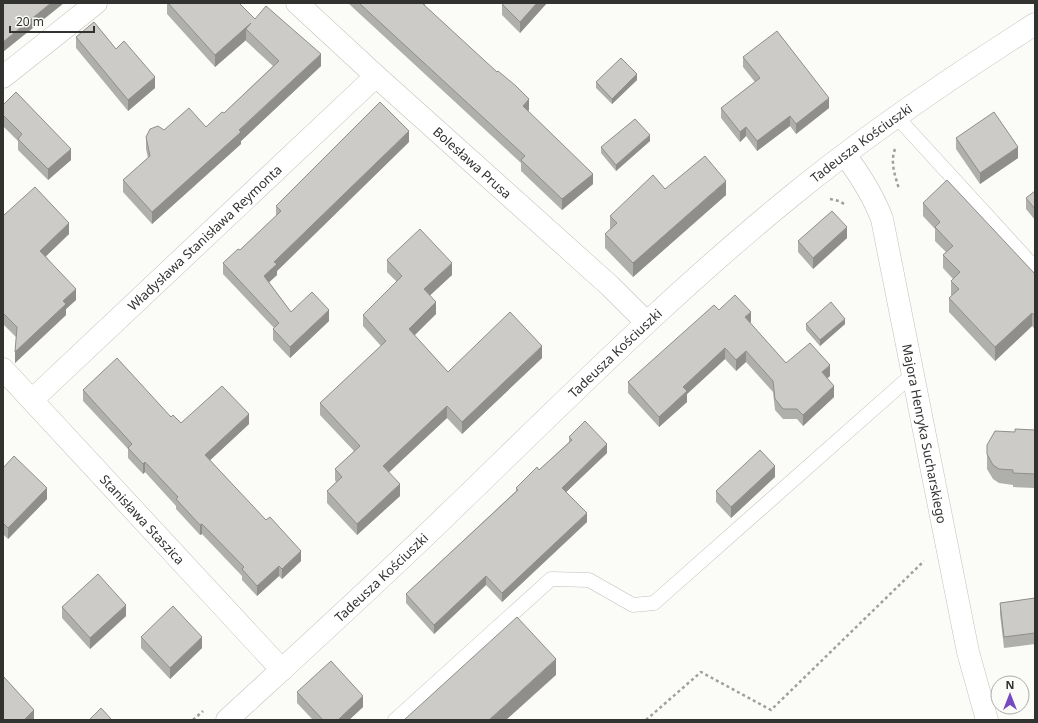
<svg xmlns="http://www.w3.org/2000/svg" width="1038" height="723" viewBox="0 0 1038 723" font-family="'Noto Sans',sans-serif">
<style>
.lines{fill:none;stroke-linecap:round;stroke-linejoin:round}
.lane-casing{stroke:#c0c0bc;stroke-width:15}
.street-casing{stroke:#c0c0bc;stroke-width:23}
.secondary-casing{stroke:#c0c0bc;stroke-width:23}
.path{stroke:#9f9f9c;stroke-width:2.5;stroke-dasharray:3 3;stroke-linecap:butt}
.lane{stroke:#fff;stroke-width:14}
.street{stroke:#fff;stroke-width:22}
.secondary{stroke:#fff;stroke-width:22}
.wall{fill:#afafab}
.shaded-wall{fill:#8f8e8b}
.building{fill:#cccbc7;stroke:#8f8e8b}
.labels{text-anchor:middle;stroke-width:3.5;stroke-linejoin:round;paint-order:stroke}
.street-label{font-size:13px;fill:#323230;stroke:#fbfbf7}
</style>
<rect width="100%" height="100%" fill="#fbfbf7"/>
<g class="lines">
<defs>
<path id="lane" d="M896,116L1035,268
M395,720L551,579L589,580L633,605L654,603L913,374"/>
<g id="street">
<path id="s1" d="M297,3L376,76L610,286L646,322"/>
<path d="M3,77L96,3"/>
<path id="s2" d="M845,155C860,175 873,195 882,219L968,652L987,720"/>
<path id="s3" d="M3,369L282,670"/>
<path id="s4" d="M32,400L376,76"/>
</g>
<g id="secondary">
<path id="s5" d="M227,720C302,651 378,582 451,511C563,403 673,292 794,194C870,132 952,77 1035,24"/>
</g>
</defs>
<use href="#lane" class="lane-casing"/>
<use href="#street" class="street-casing"/>
<use href="#secondary" class="secondary-casing"/>
<path class="path" d="M895,149C890,163 895,175 899,189
M830,199L839,201L846,205
M193,720L203,711
M646,720L701,672L771,710L924,561"/>
<use href="#lane" class="lane"/>
<use href="#street" class="street"/>
<use href="#secondary" class="secondary"/>
</g>
<path class="wall" d="M167,3H239L255,19L321,66L241,141V144L152,224L123,192V180L148,158L146,149V137L164,130L206,127L224,113L273,66L246,41V40L215,67L167,14Z
M348,3H425V6L529,110L528,111L593,184L562,210L521,171V163Z
M547,3L520,33L502,15V4Z
M76,37L116,49L155,88L128,111L76,48Z
M743,57L829,108L796,134L790,126L757,151L746,136L740,142L721,118V108L755,82L743,67Z
M637,80L612,104L596,88V82Z
M3,105L71,160L48,180L18,150V141L3,126Z
M956,138L1018,158L980,184L956,149Z
M650,141L616,171L601,153V147Z
M409,142L277,271V275L269,282L291,312L329,321L290,358L273,340V329L274,328L223,274V263L240,250L276,216V206Z
M665,189L726,195L633,277L605,248V234L610,229V216Z
M1035,191V220L1026,209V198Z
M923,203L1035,274V329L1032,326L995,361L949,312V298L952,296L951,295V281L953,279L943,268V255L946,252L935,241V229L923,216Z
M3,216L69,234L46,256L76,300L66,309V315L15,363L16,337L3,324Z
M847,238L813,269L798,252V241Z
M387,260L452,275L430,295L436,314L414,335L448,372L542,358L462,434L447,418L388,472L400,496L357,535L327,503V491L336,482L335,480V469L354,451L320,415V403L381,346L363,326V315L397,282L387,272Z
M719,310L751,322L750,323L786,363L830,376L827,378L834,397L803,426L797,419H783L775,410L773,392L746,362L736,371L725,359L687,394V402L659,427L628,393V382Z
M806,324H845L820,346L806,330Z
M83,390L171,417L181,423L249,424L210,460L301,561L282,579L279,576L257,596L242,580V576L202,534L200,535L176,509V506L145,472L143,474L128,458V449L83,401Z
M1035,430V488L1013,487V485L999,483L993,479L987,469V445L1015,432Z
M569,437L607,453L566,492L587,522L502,602L486,585L434,634L406,603V594L516,491V488L539,470L569,442Z
M3,468L47,499L8,539L3,534Z
M775,477L731,518L716,502V491Z
M1035,598V644L1004,648L1000,614V603Z
M62,607L126,616L90,649L62,618Z
M141,637L202,648L170,679L141,648Z
M297,692L363,707L349,720H313L297,703Z"/>
<path class="shaded-wall" d="M51,3H64L3,52V42Z
M537,3H547L520,33V22Z
M251,23L246,29V40L215,67V55Z
M321,54V66L241,141V144L152,224V212Z
M637,74V80L612,104V99Z
M155,77V88L128,111V100Z
M829,98V108L796,134V124Z
M529,99V110L523,116V106Z
M790,116V126L757,151V141Z
M746,127V136L740,142V132Z
M409,131V142L277,271V275L264,287V276L274,262Z
M650,135V141L616,171V165Z
M1018,147V158L980,184V173Z
M71,149V160L48,180V169Z
M593,174V184L562,210V199Z
M726,181V195L633,277V263Z
M69,223V234L40,262V251Z
M847,227V238L813,269V258Z
M452,263V275L424,301V289Z
M76,289V300L66,309V315L15,363V352L63,301Z
M436,302V314L409,341V329Z
M329,310V321L290,358V347Z
M751,312V322L745,328V317Z
M1032,313V326L995,361V347Z
M845,319V324L820,346V340Z
M542,346V358L462,434V422Z
M725,348V359L687,394V402L659,427V417L683,387Z
M746,351V362L736,371V360Z
M830,365V376L822,383V372Z
M834,386V397L803,426V415Z
M447,406V418L383,478V466Z
M249,414V424L205,465V455Z
M607,444V453L562,496V488Z
M145,462V472L143,474V464Z
M775,466V477L731,518V507Z
M400,484V496L357,535V524Z
M47,488V499L8,539V528Z
M587,513V522L502,602V593Z
M202,524V534L200,535V525Z
M301,551V561L282,579V569Z
M279,566V576L257,596V586Z
M486,576V585L434,634V625Z
M126,605V616L90,649V638Z
M202,637V648L170,679V668Z
M556,659V675L506,720H489Z
M363,696V707L349,720H338Z
M34,710V720H24Z"/>
<path class="building" d="M3,3H51L3,42Z
M168,3H239L255,19L266,6L321,54L239,130L241,132L152,212L123,180L150,156L146,137L150,129L158,126L164,130L189,108L206,127L222,112L224,113L279,61L246,29L251,23L215,55Z
M359,3H422L497,72L498,71L516,86L529,99L523,106L593,174L562,199L521,160L525,156Z
M503,3H537L520,22L502,4Z
M94,22L116,49L124,41L155,77L128,100L76,37Z
M777,31L829,98L796,124L790,116L757,141L746,127L740,132L721,108L760,78L743,57Z
M621,58L637,74L612,99L596,82Z
M16,92L71,149L48,169L18,139L22,134L3,115V105Z
M380,102L409,131L274,262L277,264L264,276L291,312L312,292L329,310L290,347L273,329L279,323L223,263L238,249L240,250L281,211L276,206Z
M994,112L1018,147L980,173L956,138Z
M635,119L650,135L616,165L601,147Z
M705,156L726,181L633,263L605,234L617,223L610,216L653,175L665,189Z
M947,180L1035,274V316L1032,313L995,347L949,298L959,289L951,281L960,272L943,255L953,246L935,227L940,222L923,203Z
M35,187L69,223L40,251L76,289L63,301L66,304L15,352L17,327L3,313V216Z
M1035,191V209L1026,198Z
M832,211L847,227L813,258L798,241Z
M420,229L452,263L424,289L436,302L409,329L448,372L510,312L542,346L462,422L447,406L383,466L400,484L357,524L327,491L342,477L335,469L360,446L320,403L386,341L363,315L402,276L387,260Z
M735,295L751,312L745,317L786,363L810,343L830,365L822,372L834,386L803,415L797,409H783L775,399L773,381L746,351L736,360L725,348L683,387L687,391L659,417L628,382L714,305L719,310Z
M831,302L845,319L820,340L806,324Z
M117,358L171,417L173,415L181,423L222,386L249,414L205,455L266,520L270,517L301,551L282,569L279,566L257,586L242,569L244,567L202,524L200,525L176,499L178,497L145,462L143,464L128,448L132,444L83,390Z
M585,421L607,444L562,488L587,513L502,593L486,576L434,625L406,594L518,490L516,488L537,467L539,470L572,440L569,437Z
M1015,429L1035,430V474L1013,473V470L999,469L993,465L987,454V445L995,431L1015,432Z
M760,450L775,466L731,507L716,491Z
M14,456L47,488L8,528L3,523V468Z
M98,574L126,605L90,638L62,607Z
M1035,598V633L1004,637L1000,603Z
M173,606L202,637L170,668L141,637Z
M517,617L556,659L489,720H404Z
M331,661L363,696L338,720H323L297,692Z
M3,676L34,710L24,720H3Z
M101,708L112,720H89Z"/>
<g class="labels">
<g class="street-label">
<text dy="5" stroke="none"><textPath href="#s5" startOffset="858">Tadeusza Kościuszki</textPath></text>
<text dy="5" stroke="none"><textPath href="#s1" startOffset="237">Bolesława Prusa</textPath></text>
<text dy="5" stroke="none"><textPath href="#s4" startOffset="237">Władysława Stanisława Reymonta</textPath></text>
<text dy="5" stroke="none"><textPath href="#s5" startOffset="534">Tadeusza Kościuszki</textPath></text>
<text dy="5" stroke="none"><textPath href="#s2" startOffset="293">Majora Henryka Sucharskiego</textPath></text>
<text dy="5" stroke="none"><textPath href="#s3" startOffset="205">Stanisława Staszica</textPath></text>
<text dy="5" stroke="none"><textPath href="#s5" startOffset="210">Tadeusza Kościuszki</textPath></text>
</g>
</g>
<rect width="1038" height="723" fill="none" stroke="#323230" stroke-width="8"/>
<g transform="translate(1010 695)"><circle r="19" fill="#fbfbf7" stroke="#ababa7"/>
<path d="M0-3L7 15L0 10L-7 15Z" fill="#7649c1"/>
<text y="-6" font-size="11" font-weight="bold" text-anchor="middle" fill="#323230">N</text>
</g>
<path d="M10 26v6h84v-6" fill="none" stroke="#323230" stroke-width="2"/>
<text x="16" y="26" font-size="12" fill="#323230" stroke="#fbfbf7" stroke-width="3" paint-order="stroke">20 m</text>
</svg>
